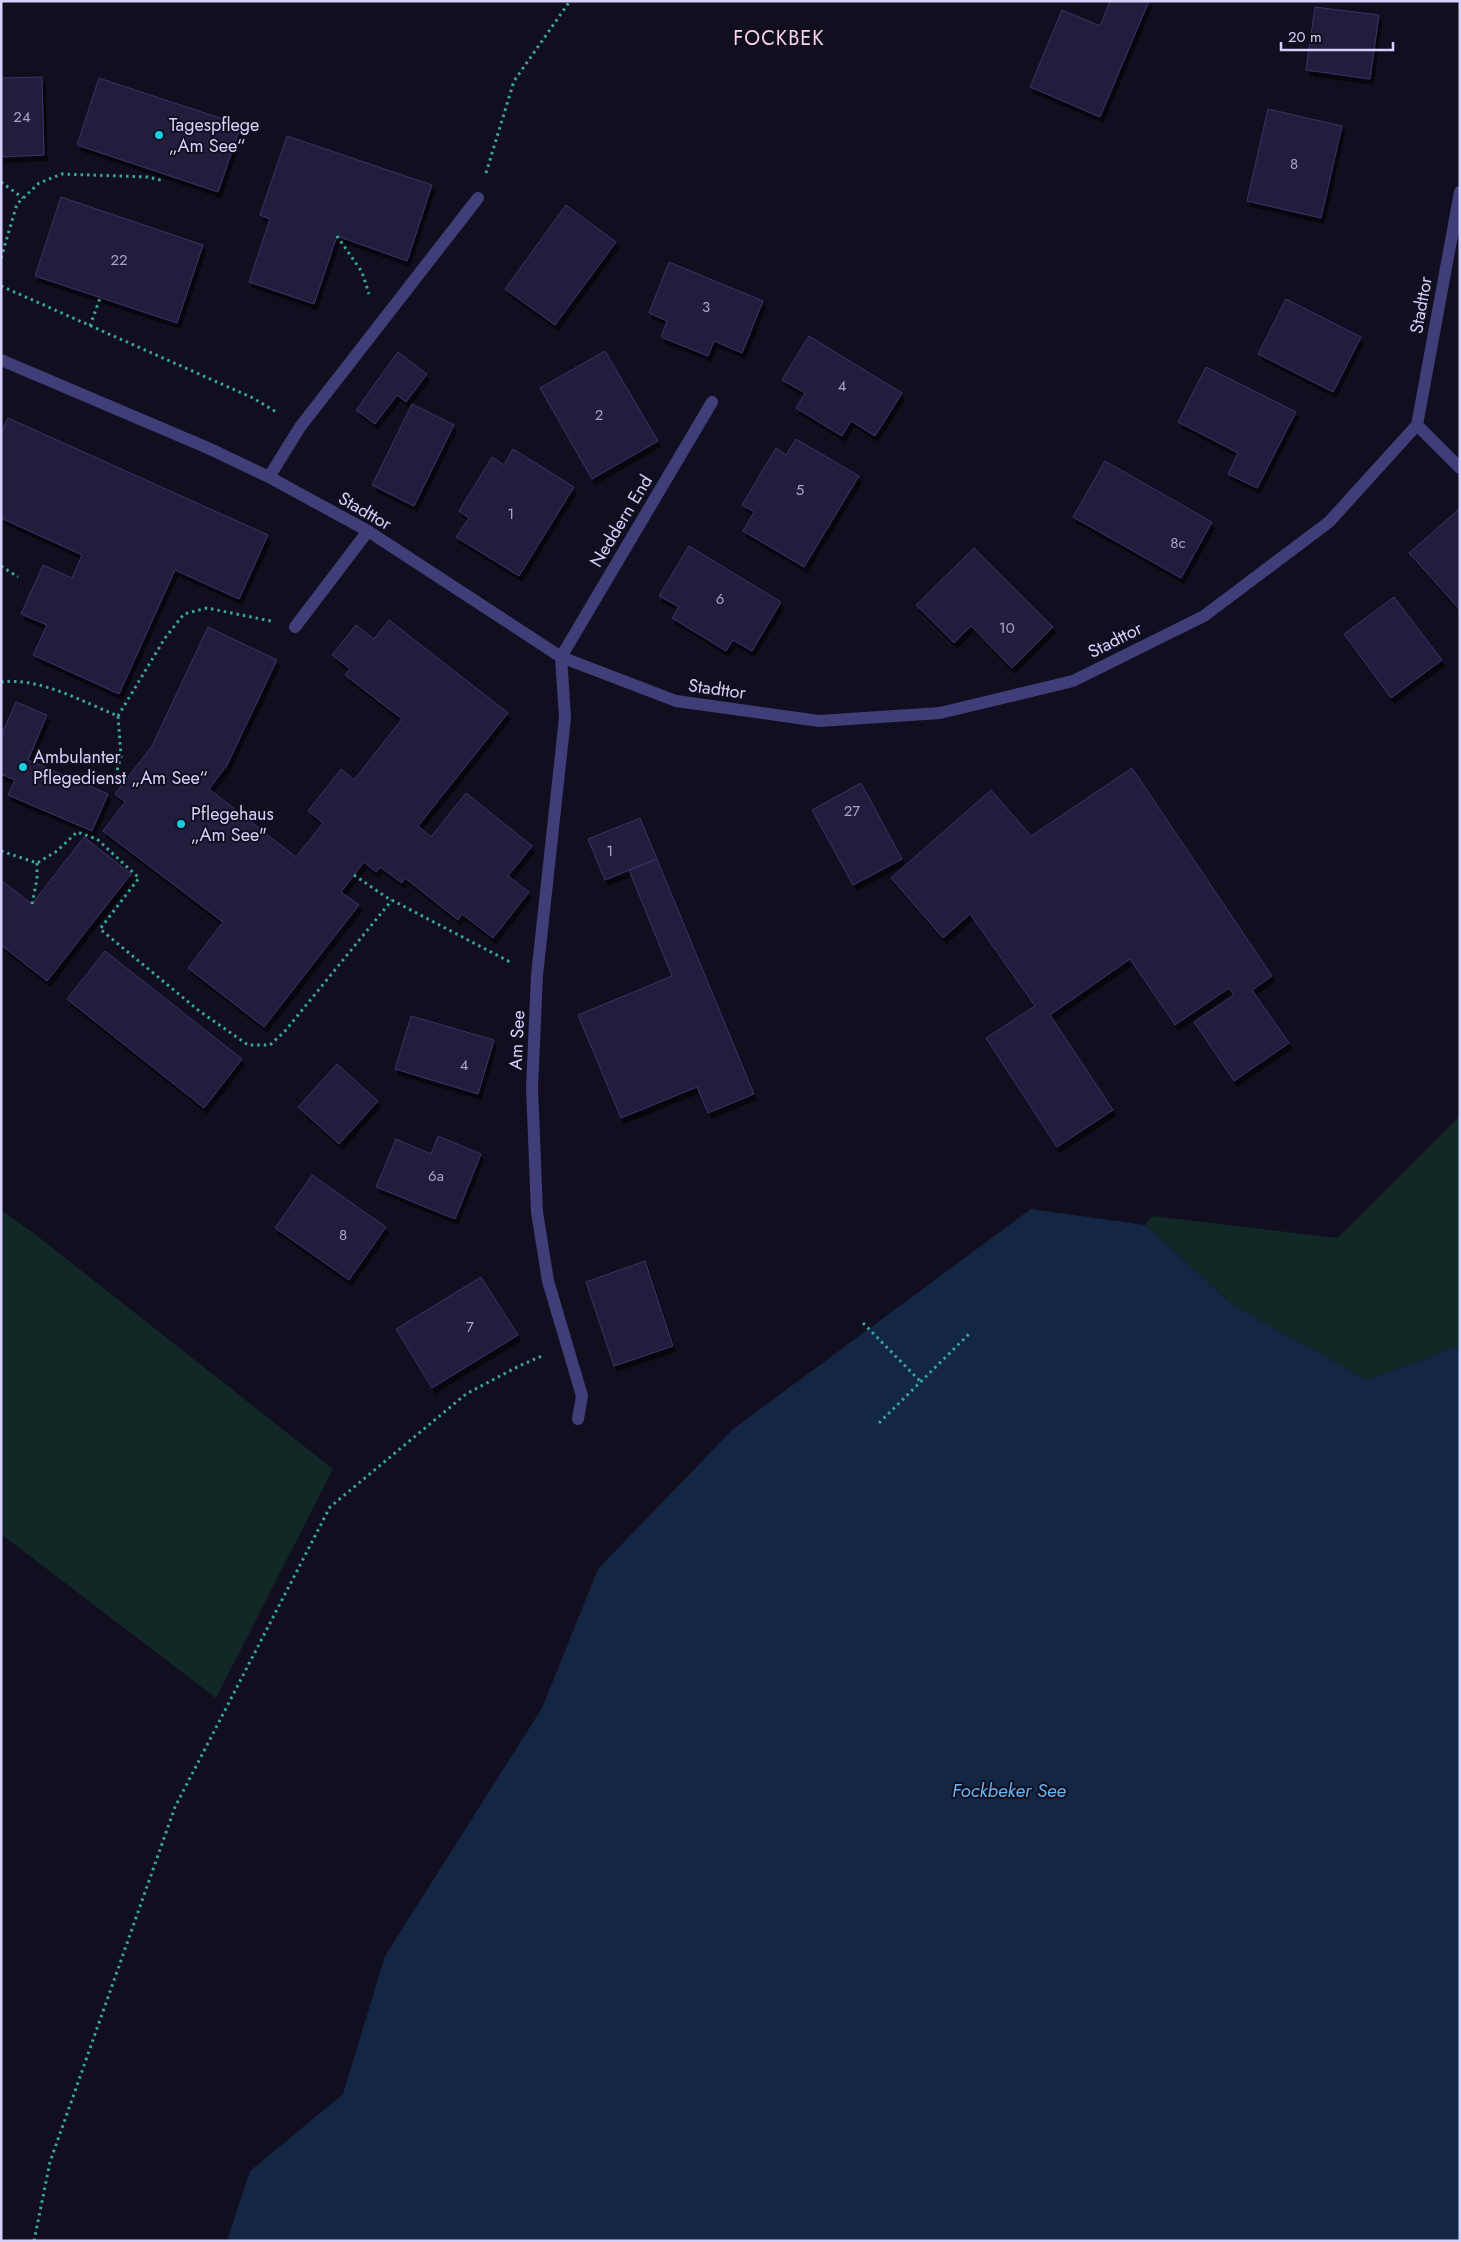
<svg xmlns="http://www.w3.org/2000/svg" width="1461" height="2242" viewBox="0 0 1461 2242" font-family="Jost,sans-serif">
<style>
.green{fill:#122827}
.water{fill:#132644}
.building{fill:#231d3e;stroke:#3c3168;filter:url(#shadow)}
.lines{fill:none;stroke-linecap:round;stroke-linejoin:round}
.path{stroke:#39a6a0;stroke-width:3;stroke-dasharray:2.5 4;stroke-linecap:butt}
.lane{stroke:#403e79;stroke-width:12}
.street{stroke:#403e79;stroke-width:12}
.poi-dot{fill:#16cde2;stroke:#110f1f;stroke-width:2}
.labels{text-anchor:middle;stroke-width:4;stroke-linejoin:round;paint-order:stroke}
.number-label{font-size:15px;fill:#a9a4cc}
.poi-label{font-size:18px;fill:#d6d1fb;stroke:#110f1f;text-anchor:start}
.street-label{font-size:18px;fill:#d6d1fb;stroke:#110f1f}
.water-label{font-size:19px;font-style:italic;fill:#69b2f0;stroke:#110f1f}
.quarter-label{font-size:20px;letter-spacing:1px;fill:#fbd3ec;stroke:#110f1f}
</style>
<defs>
<filter id="shadow"><feDropShadow dx="3" dy="5.5" stdDeviation="0" flood-color="#0009"/></filter>
</defs>
<rect width="100%" height="100%" fill="#110f1f"/>
<path class="green" d="M1460,1116V1346L1367,1380L1234,1306L1145,1225L1152,1216L1338,1238Z
M1,1210L36,1235L333,1469L216,1698L1,1534Z"/>
<path class="water" d="M1031,1209L1145,1225L1234,1306L1367,1380L1460,1346V2241H227L250,2171L343,2094L385,1956L542,1708L598,1569L732,1430Z"/>
<path class="building" d="M1110,1H1149L1100,117L1030,87L1062,10L1100,26Z
M1315,7L1379,15L1370,79L1306,70Z
M42,77L44,155L1,157V78Z
M99,78L241,125L218,192L77,145Z
M1268,109L1342,126L1321,218L1247,201Z
M287,136L432,185L407,261L337,236L314,304L249,282L270,219L260,215Z
M61,197L203,245L177,323L35,276Z
M566,205L616,242L555,325L505,289Z
M669,262L763,301L742,353L714,341L708,356L661,337L667,321L649,313Z
M1286,299L1361,337L1333,392L1258,354Z
M809,336L902,393L875,436L851,421L842,436L796,408L805,393L782,380Z
M605,351L658,441L592,479L540,388Z
M398,352L427,374L406,402L397,395L375,424L356,410Z
M1206,367L1296,412L1257,488L1228,474L1238,453L1178,422Z
M412,404L454,425L414,506L372,485Z
M8,418L268,535L239,599L175,570L119,694L33,655L47,625L21,614L43,565L72,578L82,555L1,518V433Z
M796,439L859,476L804,567L743,531L754,512L742,505L776,448L786,455Z
M513,449L574,487L519,576L456,537L469,518L459,511L492,457L504,465Z
M1105,461L1212,522L1181,578L1073,517Z
M1458,510L1460,512V610L1409,553Z
M689,546L781,602L752,651L733,640L726,651L672,618L679,607L659,596Z
M974,548L1053,627L1012,668L971,626L954,643L916,605Z
M1394,597L1442,660L1391,698L1344,634Z
M389,620L508,713L418,826L431,837L466,793L532,846L508,876L529,892L493,938L462,914L458,920L405,878L402,883L380,867L376,872L364,862L341,892L359,905L264,1027L188,968L223,922L103,831L125,802L115,794L152,746L208,627L277,660L227,765L209,789L296,857L323,823L308,811L341,769L354,780L402,719L345,675L350,669L332,655L356,625L374,639Z
M16,702L47,715L28,760L108,794L92,831L8,795L15,780L1,774V736Z
M1132,768L1272,976L1252,990L1289,1043L1234,1081L1194,1022L1234,995L1229,988L1175,1025L1130,959L1050,1015L1113,1110L1057,1147L986,1038L1035,1006L970,914L943,938L891,878L991,790L1031,836Z
M861,783L902,859L853,885L812,810Z
M640,818L657,859L605,880L588,839Z
M84,837L131,874L47,981L1,945V880L32,904Z
M657,859L754,1094L708,1113L697,1087L621,1118L578,1015L672,976L629,870Z
M105,951L242,1059L204,1108L67,999Z
M411,1016L494,1040L478,1094L395,1069Z
M337,1064L378,1101L339,1144L298,1107Z
M438,1136L481,1154L455,1219L376,1187L396,1139L431,1154Z
M312,1175L386,1227L349,1280L275,1228Z
M645,1261L673,1346L614,1366L586,1282Z
M481,1277L518,1335L432,1388L396,1329Z"/>
<g class="lines">
<path class="path" d="M486,173L514,81L570,1
M1,182L23,198
M337,236L362,272L369,294
M1,258L17,204L39,183L62,174L148,177L164,181
M1,286L253,398L278,413
M90,326L100,298
M1,566L18,577
M1,682C40,677 83,702 118,716L121,756L115,778L124,783
M118,716L165,638L184,614L207,608L271,621
M1,851L37,863L57,851L77,832L97,839L139,878L100,929L198,1010L248,1045H270L285,1031L392,900
M354,875L386,897L512,963
M32,904L37,879V863
M863,1323L921,1382
M879,1423L969,1334
M34,2241L50,2162L175,1807L330,1507L466,1394L519,1366L544,1355"/>
<path class="lane" d="M269,477L300,427L478,198
M295,627L368,531"/>
<path class="street" d="M1,360L208,448L269,477L368,531L561,657L676,701L819,721L940,713L1073,681L1204,616L1329,522L1417,425L1460,192
M1417,425L1460,468
M561,657L565,718L537,975L532,1088L537,1212L548,1281L582,1396L578,1419
M561,657L712,402"/>
</g>
<g class="poi-dot">
<circle cx="159" cy="135" r="5"/>
<circle cx="23" cy="767" r="5"/>
<circle cx="181" cy="824" r="5"/>
</g>
<g class="labels">
<g class="number-label">
<text x="22" y="122">24</text>
<text x="1294" y="169">8</text>
<text x="119" y="265">22</text>
<text x="706" y="312">3</text>
<text x="842" y="391">4</text>
<text x="599" y="420">2</text>
<text x="800" y="495">5</text>
<text x="511" y="519">1</text>
<text x="1178" y="548">8c</text>
<text x="720" y="604">6</text>
<text x="1007" y="633">10</text>
<text x="852" y="816">27</text>
<text x="610" y="856">1</text>
<text x="464" y="1070">4</text>
<text x="436" y="1181">6a</text>
<text x="343" y="1240">8</text>
<text x="470" y="1332">7</text>
</g>
<g class="poi-label">
<text x="169" y="131">Tagespflege<tspan x="169" dy="21">„Am See“</tspan></text>
<text x="33" y="763">Ambulanter<tspan x="33" dy="21">Pflegedienst „Am See“</tspan></text>
<text x="191" y="820">Pflegehaus<tspan x="191" dy="21">„Am See"</tspan></text>
</g>
<g class="street-label">
<text transform="translate(1421 305) rotate(-80)" y="6">Stadttor</text>
<text transform="translate(365 511) rotate(30)" y="6">Stadttor</text>
<text transform="translate(621 521) rotate(-59)" y="6">Neddern End</text>
<text transform="translate(1115 640) rotate(-27)" y="6">Stadttor</text>
<text transform="translate(717 689) rotate(8)" y="6">Stadttor</text>
<text transform="translate(517 1040) rotate(-87)" y="6">Am See</text>
</g>
<g class="water-label">
<text x="1009" y="1797">Fockbeker See</text>
</g>
<g class="quarter-label">
<text x="779" y="45">FOCKBEK</text>
</g>
</g>
<rect width="1461" height="2242" fill="none" stroke="#d6d1fb" stroke-width="5"/>
<path d="M1281 42v8h112v-8" fill="none" stroke="#d6d1fb" stroke-width="2.5"/>
<text x="1288" y="42" font-size="15" fill="#d6d1fb" stroke="#110f1f" stroke-width="4" paint-order="stroke">20 m</text>
</svg>
